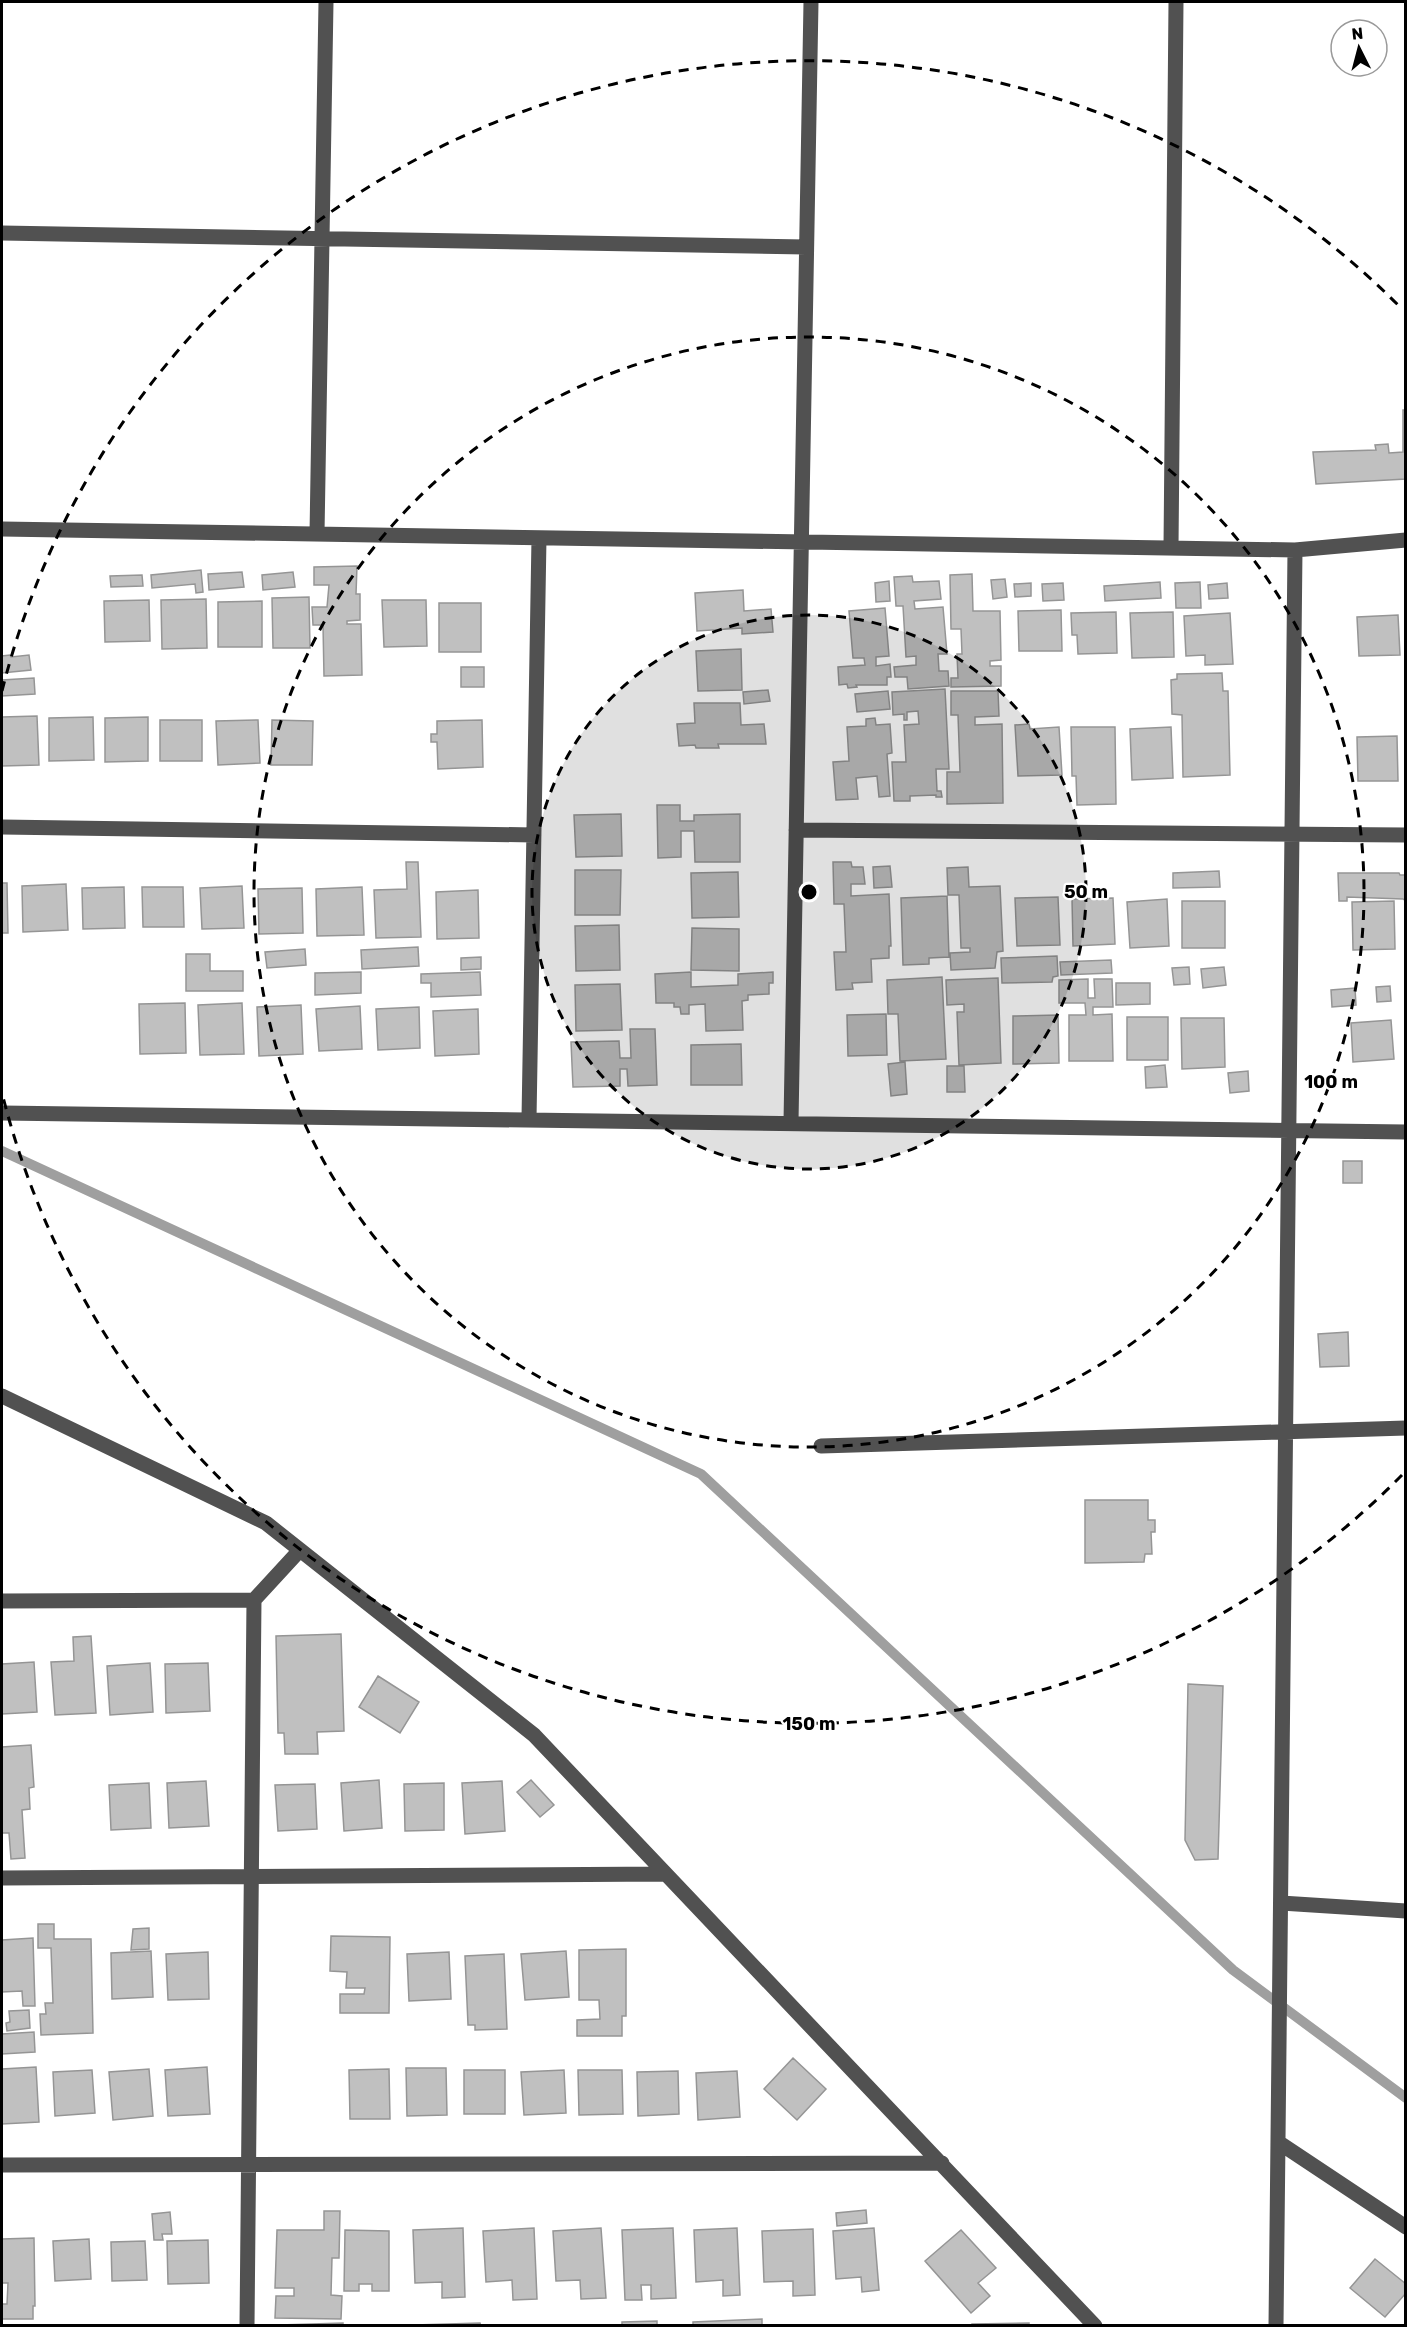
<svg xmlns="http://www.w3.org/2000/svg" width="1407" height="2327" viewBox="0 0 1407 2327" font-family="Rubik,sans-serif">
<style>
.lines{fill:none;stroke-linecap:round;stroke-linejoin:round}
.stream{stroke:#9f9f9f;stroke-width:10}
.building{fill:#c0c0c0;stroke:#959595;stroke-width:1.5}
.minor{stroke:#515151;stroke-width:15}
.ring{fill:none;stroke:#000;stroke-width:3;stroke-dasharray:10 8}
.centre{fill:#000;stroke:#fff;stroke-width:3}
.ring-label{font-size:18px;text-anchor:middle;font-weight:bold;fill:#000;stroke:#fff;stroke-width:4.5;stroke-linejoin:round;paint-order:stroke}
</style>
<rect width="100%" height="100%" fill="#fff"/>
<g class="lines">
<path class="stream" d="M2,1151L701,1474L1233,1970L1406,2098"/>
</g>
<path class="building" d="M1403,410H1406V479L1316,484L1313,452L1376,450L1375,445L1388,444L1389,453L1403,452Z
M357,566L356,594H360V620L347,621V624H361L362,675L324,676L323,625H313L312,607H327L329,585H314V567Z
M201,570L203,592L196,593L195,584L152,588L151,575Z
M242,572L244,587L209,590L208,574Z
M293,572L295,587L263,590L262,575Z
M972,574L973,611H1000L1001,660L990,661V666H1001V686L951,687V678H958L957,654H962L961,629H951L950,575Z
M142,575L143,586L111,587L110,576Z
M912,576L913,582L939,581L941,599L914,601L915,609L943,607L947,654H938L939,671H948L949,686L908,689L907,677H895L894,667L916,665V656L906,657L903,606H896L894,577Z
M1005,579L1007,597L993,599L991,580Z
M889,581L890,601L876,602L875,583Z
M1160,582L1161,598L1105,601L1104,586Z
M1200,582L1201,608H1176L1175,583Z
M1031,583V596L1015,597L1014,584Z
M1063,583L1064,600L1043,601L1042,584Z
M1227,583L1228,598L1209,599L1208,585Z
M743,590L744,611L771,609L773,632L742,634V628L697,631L695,593Z
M309,597L310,648H273L272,598Z
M206,599L207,648L162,649L161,600Z
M149,600L150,641L105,642L104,601Z
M382,600H426L427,646L384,647Z
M262,601V647H218V602Z
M439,603H481V652H439Z
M885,608L889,656L876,657V666L890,664L891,677H887V685H856L857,687L848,688L847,684L839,685L838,667L865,665L864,658H853L849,611Z
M1061,610L1062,651H1019L1018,611Z
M1116,612L1117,653L1078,654L1077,635H1072L1071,613Z
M1173,612L1174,657L1132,658L1130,613Z
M1230,613L1233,664L1205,665V655L1186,656L1184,616Z
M1398,615L1400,655L1359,656L1357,617Z
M741,649L742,690L698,691L696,651Z
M10,655L11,657L29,655L31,670L2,673V656Z
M461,667H484V687H461Z
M1222,673L1223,691H1228L1230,775L1183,777L1182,715L1172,714L1171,680L1177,679V674Z
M34,678L35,694L2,696V680Z
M945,689L949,769H936L937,791H941L942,797H936V795L910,796V801H894L892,762H906L904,725L919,724L918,711L907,712V720H904V714L893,715L892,692Z
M768,690L770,701L744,704L743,692Z
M888,691L890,709L857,712L855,694Z
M951,691H998L999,716L975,717V725L1002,724L1003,803L947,804V772H960L958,715H951Z
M694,703H740L741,725L764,724L766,744H718L719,748H696L695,745L679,746L677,724L695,723Z
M37,716L39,765L2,766V717Z
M93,717L94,760L49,761V718Z
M148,717V761L105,762V718Z
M875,718L876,725L890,724L892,753L887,754L890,796L879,797L877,776L856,778L858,799L836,800L833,762L849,761L847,727L866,726V719Z
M160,720H202V761H160Z
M258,720L260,763L218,765L216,721Z
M272,720L313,721L312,765H271Z
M482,720L483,767L438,769L437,742H431V734H437V721Z
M1029,724L1030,729L1059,727L1062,775L1018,776L1015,725Z
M1071,727H1115L1116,804L1077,805L1076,776H1072Z
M1171,727L1173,778L1132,780L1130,729Z
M1397,736L1398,781H1358L1357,737Z
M657,805H680V821H694V815L740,814V862H695L694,831H681V857L658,858Z
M621,814L622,856L576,857L574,815Z
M406,862H418L421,937L376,938L374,890L407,889Z
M833,862H851L852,867H863L865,884H851V896L889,894L891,946H889V958L871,959L872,982L852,983L853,989L836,990L834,952H846L844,904H834Z
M890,866L892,887L874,888L873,867Z
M968,867L969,887L1000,886L1003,951L997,952L995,968L951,970L950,953L970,952V948H961L959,895H948L947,868Z
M575,870H621L620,915H575Z
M1219,871L1220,887L1173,888V873Z
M738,872L739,917L692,918L691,873Z
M1338,873H1399L1400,875H1406V901L1403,899L1347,897V901H1339Z
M2,883H7L8,933H2Z
M66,884L68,930L23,932L22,886Z
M242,886L244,928L202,929L200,888Z
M124,887L125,928L83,929L82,888Z
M142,887H183L184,927H143Z
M362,887L364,935L317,936L316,889Z
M302,888L303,933L259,934L258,889Z
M478,890L479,938L437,939L436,892Z
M947,896L949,957L929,958V964L903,965L901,898Z
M1058,897L1060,945L1017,946L1015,898Z
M1113,898L1115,944L1073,946L1072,899Z
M1167,899L1169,946L1130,948L1127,902Z
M1182,901H1225V948H1182Z
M1394,901L1395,949L1353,950L1352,902Z
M619,925L620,970L576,971L575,926Z
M692,928L739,929V971L691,970Z
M418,947L419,966L362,969L361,950Z
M305,949L306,965L267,968L265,952Z
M186,954H210V971H243V991H186Z
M1057,956L1058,976L1053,977L1052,982L1002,983L1001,958Z
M481,957V969L461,970V958Z
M1111,960L1112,973L1061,975L1060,962Z
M1189,967L1190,984L1174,985L1172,968Z
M1224,967L1226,985L1203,988L1201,969Z
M361,972V993L315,995V973Z
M480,972L481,995L431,997V983H421V974Z
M691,972V987L738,985V974L773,972V983H769V994L748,995V1000L742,1001L743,1030L706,1031L705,1004L689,1005V1014H681L680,1007H674V1003H656L655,974Z
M942,977L946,1059L900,1061L898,1014H888L887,980Z
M998,978L1001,1063L959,1065L957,1012H964V1004L947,1005L946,980Z
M1088,979V998H1095L1094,979H1112L1113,1007H1093V1015L1112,1014L1113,1061H1069V1015H1086L1085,1003H1059V980Z
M1116,983H1150V1004L1116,1005Z
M620,984L622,1030L576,1031L575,985Z
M1390,986L1391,1001L1377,1002L1376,987Z
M1355,988L1356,1005L1332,1007L1331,990Z
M185,1003L186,1053L140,1054L139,1004Z
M242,1003L244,1054L200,1055L198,1005Z
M301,1005L303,1054L259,1056L257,1007Z
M360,1006L362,1049L319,1051L316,1009Z
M419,1007L420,1048L378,1050L376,1009Z
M478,1009L479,1054L435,1056L433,1011Z
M886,1014L887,1055L848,1056L847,1015Z
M1058,1015L1059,1063L1013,1064V1016Z
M1127,1017H1168V1060H1127Z
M1181,1018H1224L1225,1067L1182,1069Z
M1391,1020L1394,1059L1353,1062L1351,1023Z
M630,1029H655L657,1085L628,1086L627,1069H620V1086L573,1087L571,1042L619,1041L620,1058H631Z
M741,1044L742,1085H691V1045Z
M905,1062L907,1094L891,1096L888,1064Z
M1165,1065L1167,1087L1146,1088L1145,1067Z
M947,1066H964L965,1092H947Z
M1248,1071L1249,1091L1230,1093L1228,1073Z
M1343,1161H1362V1183H1343Z
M1348,1332L1349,1366L1320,1367L1318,1334Z
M1085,1500H1148V1520H1155V1532H1151L1152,1554H1145L1144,1562L1085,1563Z
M341,1634L344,1731L317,1732L318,1754H285L284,1733H278L276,1636Z
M91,1636L96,1713L55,1715L51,1662L74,1661L73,1637Z
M34,1662L37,1712L2,1714V1664Z
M150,1663L153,1712L110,1715L107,1666Z
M208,1663L210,1711L166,1713L165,1664Z
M378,1676L419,1702L400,1733L359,1707Z
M1188,1684L1223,1686L1218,1859L1195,1860L1185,1840Z
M31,1745L34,1787L29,1788L30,1809L22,1810L25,1858L11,1859L9,1833H2V1747Z
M379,1780L382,1828L344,1831L341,1783Z
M531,1780L554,1805L540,1817L517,1792Z
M206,1781L209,1826L169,1828L167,1783Z
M502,1781L505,1831L465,1834L462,1783Z
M149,1783L151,1828L111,1830L109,1785Z
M444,1783V1830L405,1831L404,1784Z
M315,1784L317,1829L278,1831L275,1785Z
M38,1924H54V1939H91L93,2033L41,2035L40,2014H46L45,2003H53L51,1948H38Z
M149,1928V1949L131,1950L133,1929Z
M331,1936L390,1937L389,2013H340V1994H364L365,1988H346L347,1972L330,1971Z
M33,1938L35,2006H23L22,1991L2,1992V1940Z
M626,1949V2016H622V2036H577V2020L600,2019L599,2000H579V1950Z
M151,1951L153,1997L112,1999L111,1953Z
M566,1951L569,1997L525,2000L521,1954Z
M208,1952L209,1999L168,2000L166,1954Z
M449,1952L451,1999L409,2001L407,1954Z
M504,1954L507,2029L475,2030V2025H468L465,1956Z
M29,2010L30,2028L7,2031L6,2023L10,2022L9,2011Z
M34,2032L35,2052L2,2054V2034Z
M793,2058L826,2089L797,2120L764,2089Z
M36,2067L39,2122L2,2124V2069Z
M207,2067L210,2114L168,2116L165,2070Z
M406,2068H446L447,2115L407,2116Z
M149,2069L153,2116L113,2120L109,2072Z
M389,2069L390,2119H350L349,2070Z
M92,2070L95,2113L55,2116L53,2072Z
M464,2070H505V2114H464Z
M564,2070L566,2113L524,2115L521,2072Z
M578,2070H622L623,2114L579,2115Z
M678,2071L679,2114L638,2116L637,2072Z
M737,2071L740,2117L698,2120L696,2073Z
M866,2210L867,2223L837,2226L836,2213Z
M324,2211H340L339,2258H332L331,2295L342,2296L341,2319L275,2318L276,2296H294V2288H275L277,2230H324Z
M170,2212L172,2234H162L163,2240H154L152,2214Z
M463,2228L465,2297L442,2298V2282L415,2283L413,2230Z
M534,2228L537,2299L513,2300L512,2280L486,2282L483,2231Z
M601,2228L606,2298L581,2299L580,2280L556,2281L553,2231Z
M673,2228L676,2298L651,2299V2285H641L642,2300H625L622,2230Z
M737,2228L740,2295L723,2296V2280L696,2282L694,2230Z
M874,2228L879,2290L862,2292L861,2277L836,2279L833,2231Z
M813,2229L815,2295L793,2296V2281L764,2282L762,2231Z
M345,2230L389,2231V2291H372V2284H359V2291H344Z
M961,2230L996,2268L978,2283L990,2296L971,2313L925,2261Z
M34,2238L35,2306H33V2319H2V2304H7L8,2283H2V2239Z
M89,2239L91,2279L55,2281L53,2241Z
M208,2240L209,2283L168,2284L167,2241Z
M145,2241L147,2280L112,2281L111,2242Z
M1375,2259L1406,2284V2293L1385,2317L1350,2288Z
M762,2319V2326H693V2322Z
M657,2321V2326H622V2322Z
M343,2323V2326L279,2325Z
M480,2323L481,2326H415V2325Z
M1029,2323V2326H972V2324Z"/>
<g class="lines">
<path class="minor" d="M2,233L806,247
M2,529L1295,550L1406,540
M317,534L326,2
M1171,548L1176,2
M2,827L534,835
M796,830L1406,835
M2,1113L1406,1132
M529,1119L539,538
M791,1122L811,2
M2,1396L266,1523L534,1735L1095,2326
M821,1446L1406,1428
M2,1601L254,1600
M2,1878L666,1874
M1281,1903L1406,1911
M1278,2142L1406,2227
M2,2165L942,2163
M247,2326L254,1600L300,1550
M1276,2326L1295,550"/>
</g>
<circle cx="809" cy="892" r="277" fill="#000" fill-opacity=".12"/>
<g class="ring">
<circle cx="809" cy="892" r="277"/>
<circle cx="809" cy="892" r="555"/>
<path d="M1402 1475A832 832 0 0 1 2 1093M2 691A832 832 0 0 1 1402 309"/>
</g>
<circle cx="809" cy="892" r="9" class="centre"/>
<g class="ring-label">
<text x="1086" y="898">50 m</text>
<text x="1331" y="1088">100 m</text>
<text x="809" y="1730">150 m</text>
</g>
<rect width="1407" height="2327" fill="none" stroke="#000000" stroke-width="6"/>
<g transform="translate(1359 48) rotate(354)"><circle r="28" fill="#ffffff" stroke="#999999" stroke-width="1.5"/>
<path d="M0-4.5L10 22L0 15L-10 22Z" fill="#000000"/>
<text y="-9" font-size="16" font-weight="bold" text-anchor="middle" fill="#000000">N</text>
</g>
</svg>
